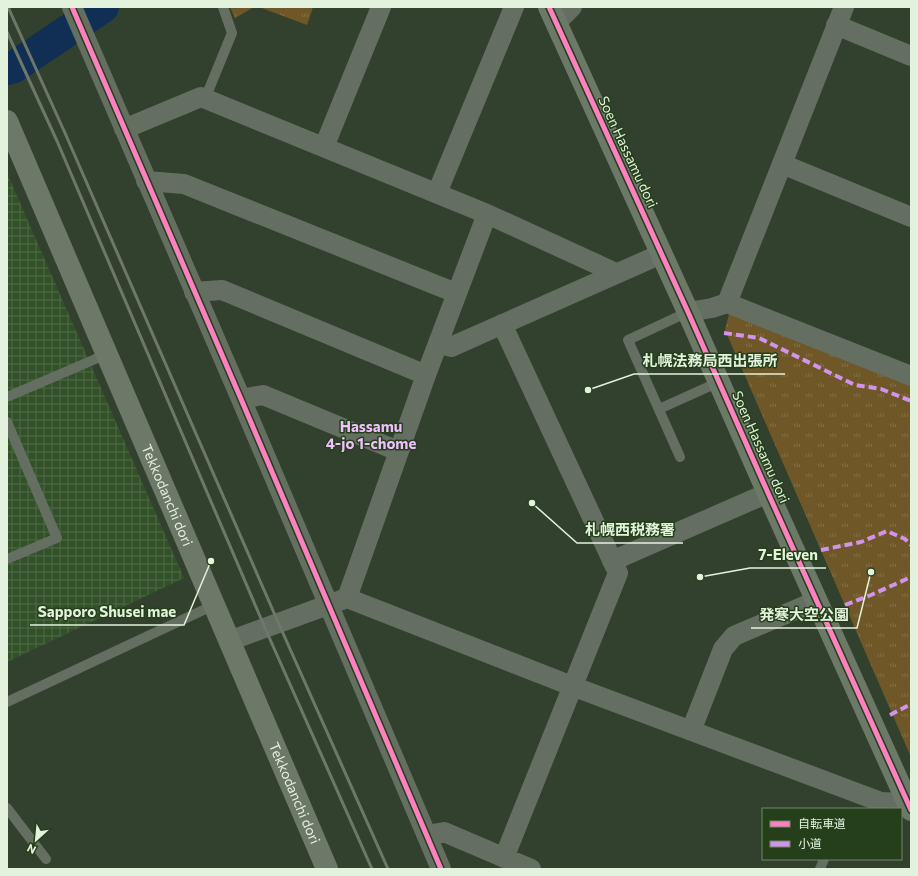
<svg xmlns="http://www.w3.org/2000/svg" width="918" height="876" viewBox="0 0 918 876" font-family="Commissioner,'Noto Sans JP',sans-serif">
<style>
.industrial{fill:url(#industrial-grid)}
.park{fill:url(#park-tufts)}
.lines{fill:none;stroke-linecap:round;stroke-linejoin:round}
.river{stroke:#112f54;stroke-width:32}
.lane{stroke:#646f61;stroke-width:10}
.street{stroke:#646f61;stroke-width:20}
.secondary{stroke:#6c7968;stroke-width:22}
.rail{stroke:#6e786a;stroke-width:3}
.quiet{stroke:#d193ec;stroke-width:4;stroke-dasharray:8 4;stroke-linecap:butt}
.cycleway-casing{stroke:#243f1a;stroke-width:8}
.cycleway{stroke:#ff80c0;stroke-width:5}
.labels{text-anchor:middle;stroke-width:3;stroke-linejoin:round;paint-order:stroke}
.street-label{font-size:14px;fill:#e2f2dc;stroke:#243f1a}
.neighbourhood-label{font-size:15px;font-weight:bold;fill:#f0bfff;stroke:#243f1a}
.leader{fill:none;stroke:#e2f2dc;stroke-width:1.5}
.callout-dot{fill:#e2f2dc;stroke:#243f1a;stroke-width:1.5}
.callout-label{font-size:15px;text-anchor:middle;font-weight:bold;fill:#e2f2dc;stroke:#243f1a;stroke-width:3;stroke-linejoin:round;paint-order:stroke}
</style>
<defs>
<pattern id="industrial-grid" width="8" height="8" patternUnits="userSpaceOnUse"><rect width="8" height="8" fill="#335129"/><path d="M0 4h8M4 0v8" fill="none" stroke="#506a47"/></pattern>
<pattern id="park-tufts" width="24" height="20" patternUnits="userSpaceOnUse"><rect width="24" height="20" fill="#6f5727"/><path d="M3 7l-1-3M5 7V3M7 7l1-3M15 17l-1-3M17 17v-4M19 17l1-3" fill="none" stroke="#837046"/></pattern>
</defs>
<rect width="100%" height="100%" fill="#32412d"/>
<path class="industrial" d="M7,173L184,578L7,662Z"/>
<path class="park" d="M230,7H254L235,18Z
M259,7H313L307,25Z
M729,314L911,386V757L725,330Z"/>
<g class="lines">
<path class="river" d="M7,69L14,67L103,7"/>
<path class="lane" d="M205,99L232,33L223,7
M7,397L107,354
M659,409L719,382
M7,422L57,538L7,559
M680,457L628,340L688,312
M7,702L214,605
M7,808L46,859
M820,869L824,859"/>
<path class="street" d="M72,7L241,399L441,869
M556,23L572,7
M836,25L911,56
M124,129L201,97L487,214L616,273
M324,147L381,7
M782,164L911,217
M146,181L184,184L456,293
M437,193L514,7
M194,292L222,290L426,375
M727,303L844,7
M688,312L712,308L727,303L911,376
M502,324L618,573L504,858
M438,343L451,347L661,254
M241,399L263,395L398,451
M612,561L768,493
M347,598L426,375L487,214
M229,641L347,598L572,686L881,802L908,803
M691,731L723,649L734,636L816,601
M427,835L444,832L531,869"/>
<g class="secondary">
<path d="M549,7L688,312L768,493L911,810"/>
<path id="s1" d="M7,121L327,869"/>
</g>
<path class="rail" d="M8,7L65,133L278,622L388,869
M7,32L57,141L265,628L372,869"/>
<path class="quiet" d="M724,333L759,338L855,385L881,389L911,401
M821,550L861,542L887,531L905,539L911,545
M845,605L871,595L911,577
M890,715L911,704"/>
<defs>
<path id="cycleway" d="M72,7L241,399L441,869
M549,7L688,312L768,493L911,810"/>
</defs>
<use href="#cycleway" class="cycleway-casing"/>
<use href="#cycleway" class="cycleway"/>
</g>
<g class="labels">
<g class="street-label">
<text transform="translate(628 152) rotate(65)" y="5">Soen Hassamu dori</text>
<text transform="translate(761 447) rotate(66)" y="5">Soen Hassamu dori</text>
<text dy="5" stroke="none"><textPath href="#s1" startOffset="407">Tekkodanchi dori</textPath></text>
<text dy="5" stroke="none"><textPath href="#s1" startOffset="731">Tekkodanchi dori</textPath></text>
</g>
<g class="neighbourhood-label">
<text x="371" y="432">Hassamu<tspan x="371" dy="17">4-jo 1-chome</tspan></text>
</g>
</g>
<path class="leader" d="M588 390L634 374H785M532 503L577 543H683M700 577L750 568H826M211 561L184 625H30M871 572L857 628H751"/>
<g class="callout-dot">
<circle cx="588" cy="390" r="4"/>
<circle cx="532" cy="503" r="4"/>
<circle cx="700" cy="577" r="4"/>
<circle cx="211" cy="561" r="4"/>
<circle cx="871" cy="572" r="4"/>
</g>
<g class="callout-label">
<text x="710" y="366">札幌法務局西出張所</text>
<text x="630" y="535">札幌西税務署</text>
<text x="788" y="560">7-Eleven</text>
<text x="107" y="617">Sapporo Shusei mae</text>
<text x="804" y="620">発寒大空公園</text>
</g>
<rect width="918" height="876" fill="none" stroke="#e2f2dc" stroke-width="16"/>
<rect x="762" y="808" width="140" height="52" fill="#243f1a" stroke="#708768"/>
<rect x="770" y="821" width="20" height="6" fill="#ff80c0" stroke="#708768"/>
<text x="798" y="828" font-size="12" fill="#e2f2dc">自転車道</text>
<rect x="770" y="841" width="20" height="6" fill="#d193ec" stroke="#708768"/>
<text x="798" y="848" font-size="12" fill="#e2f2dc">小道</text>
<g transform="translate(36 840) rotate(207)" stroke="#243f1a" stroke-width="3" paint-order="stroke">
<path d="M0-3L7 15L0 10L-7 15Z" fill="#e2f2dc"/>
<text y="-6" font-size="11" font-weight="bold" text-anchor="middle" fill="#e2f2dc">N</text>
</g>
</svg>
